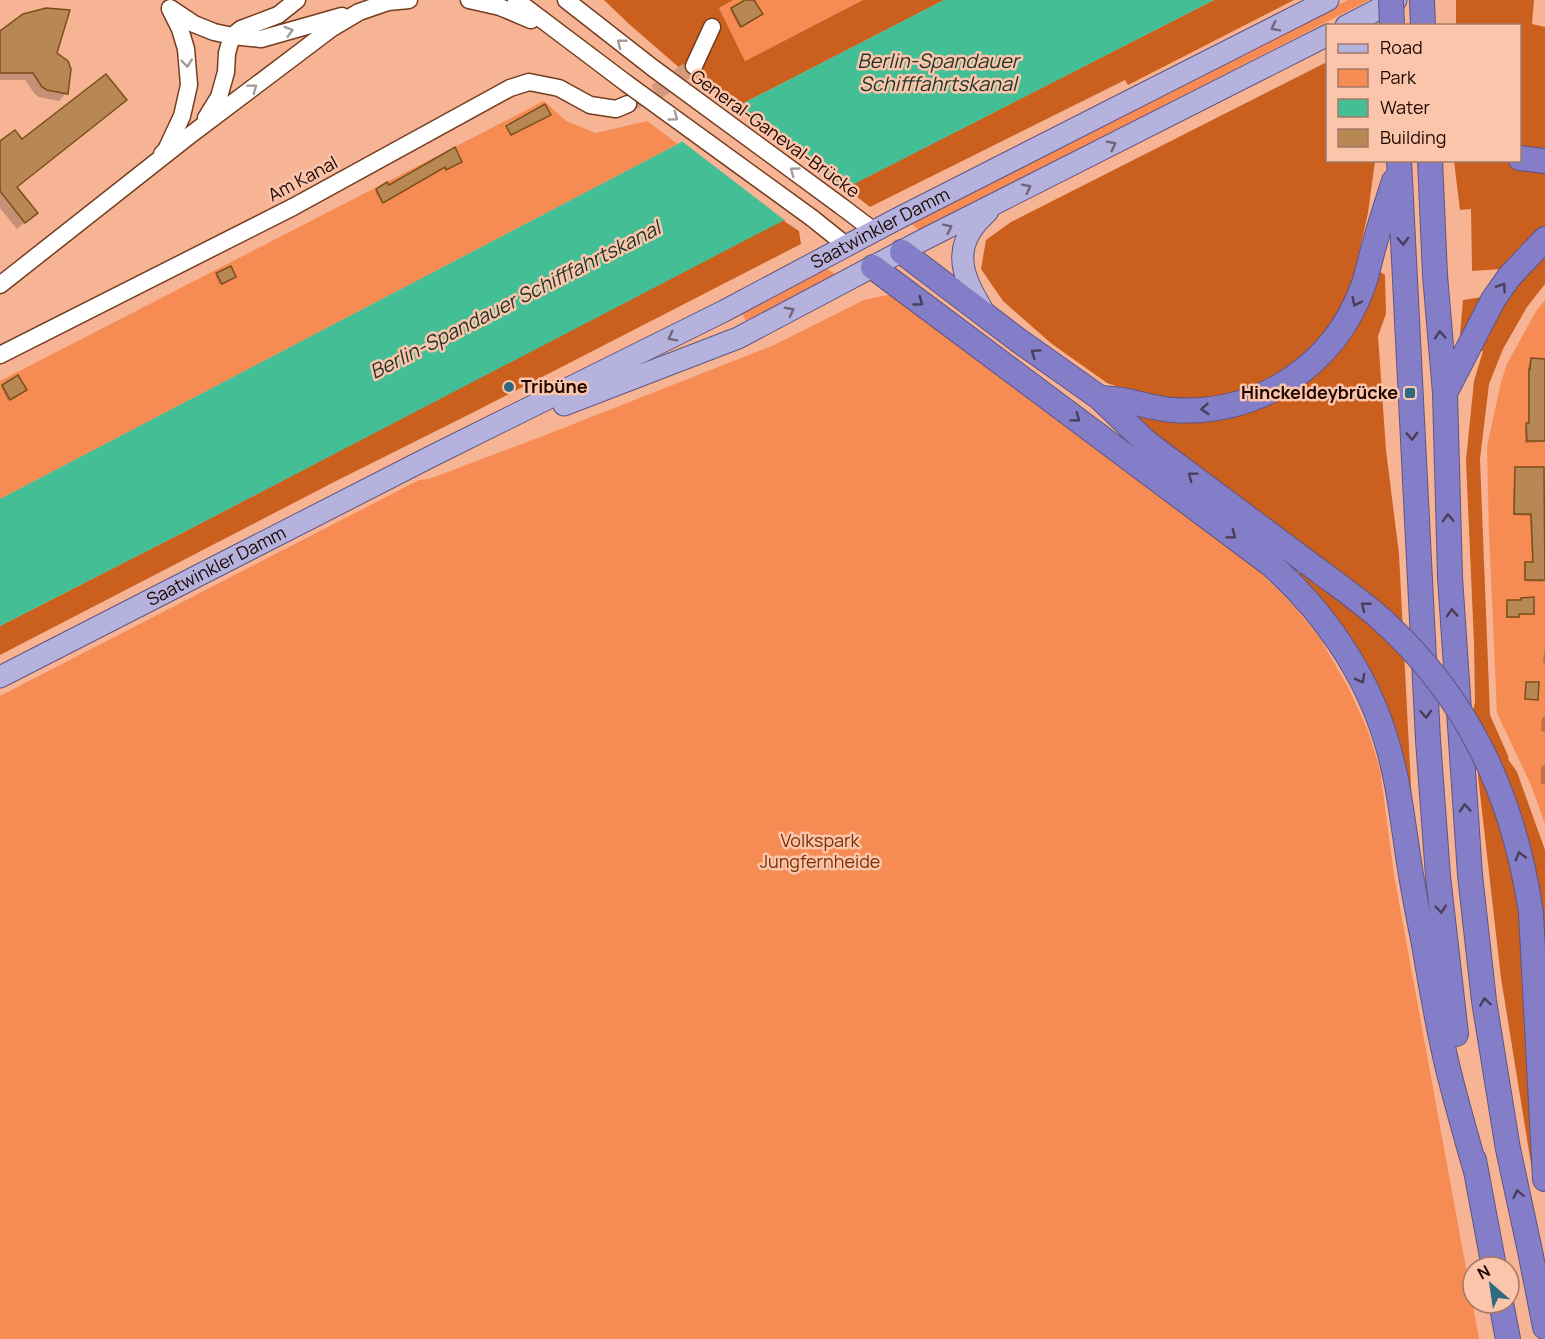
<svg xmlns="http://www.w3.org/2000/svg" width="1545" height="1339" viewBox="0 0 1545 1339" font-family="Manrope,sans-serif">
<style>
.green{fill:#f68b53}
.forest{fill:#cb5f1d}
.water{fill:#44bf95}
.pier{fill:#f6b494}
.shadow{fill:#0003}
.building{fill:#b78754;stroke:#7b4f1a;stroke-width:1.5}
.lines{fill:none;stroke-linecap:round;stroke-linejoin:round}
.minor-tunnel{stroke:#d59a7e;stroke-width:16;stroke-dasharray:16 8;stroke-linecap:butt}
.minor-casing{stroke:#753d1f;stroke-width:19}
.major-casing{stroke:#605482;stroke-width:23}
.highway-casing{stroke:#605482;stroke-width:26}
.minor{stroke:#fff;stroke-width:16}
.major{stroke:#b5b2de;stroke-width:21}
.highway{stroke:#847ec8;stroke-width:24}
.minor-bridge-casing{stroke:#753d1f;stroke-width:19;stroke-linecap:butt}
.highway-bridge-casing{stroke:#605482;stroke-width:26;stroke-linecap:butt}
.minor-bridge{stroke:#fff;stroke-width:16}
.highway-bridge{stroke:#847ec8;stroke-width:24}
.oneway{stroke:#71657a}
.oneway2{stroke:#a59c99}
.oneway3{stroke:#4b3d5a}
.poi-dot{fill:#2e6a81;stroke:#fbc5ab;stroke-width:2}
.labels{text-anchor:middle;stroke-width:5;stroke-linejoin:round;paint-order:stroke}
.street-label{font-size:18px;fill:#1d0700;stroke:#fbc5ab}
.poi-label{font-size:18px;font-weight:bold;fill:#1d0700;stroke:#fbc5ab;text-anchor:start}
.park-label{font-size:18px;fill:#783101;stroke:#fbc5ab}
.water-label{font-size:20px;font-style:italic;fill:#1b352b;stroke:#fbc5ab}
</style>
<rect width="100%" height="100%" fill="#f6b494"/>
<path class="green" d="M733,0H863L745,61L719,8Z
M1348,0H1369L920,231L911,223Z
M544,101L566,121L596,133L647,121L678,144L0,499V381Z
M826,268L835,274L746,321L741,311Z
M892,294L1259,571L1292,604L1319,637L1347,685L1367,728L1380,769L1394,875L1479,1339H0V696L419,480L429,479L538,438L774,345L864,300Z
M1545,300V824L1531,785L1497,713L1489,532L1487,447L1501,382L1507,364L1536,311Z"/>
<path class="forest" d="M604,0H733L719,8L745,61L863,0H944L736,107L682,70L629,24Z
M1214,0H1294L1128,85L1125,80L870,207L847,189L784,221L799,231L801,244L472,413L336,481L0,655V626L186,531L773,225Z
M1456,0H1534L1532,24L1545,27V284L1527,307L1503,349L1489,384L1480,459L1490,715L1509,758L1508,759L1517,772L1545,850V1170H1532L1501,978L1478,776L1473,712L1475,702L1474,643L1466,460L1474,381L1483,351L1459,347L1463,300L1482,297L1501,269L1472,271L1471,209L1460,210L1454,161L1520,160V26L1456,25Z
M1327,62L1328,160L1375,161L1368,213L1358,258L1385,275L1386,314L1378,336L1386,450L1399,554L1413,825L1404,781L1297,577L1311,554L1138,422L1145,396L1107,383L1052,344L1003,301L981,269L986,240L1011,222Z"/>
<path class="water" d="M944,0H1214L846,188L186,531L0,626V499L678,144L736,107Z"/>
<path class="pier" d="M734,104L839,183L848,190L787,222L679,139Z"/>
<path class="shadow" d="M748,0H753L760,15L739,27L730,10Z
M0,34L55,53L66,93L59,101L39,97L35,94L25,80H0Z
M0,143L15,188L36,213L17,229L0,208Z
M455,149L459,163L445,170L444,168L382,203L375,192L376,190L387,184L388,187Z
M230,268L233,278L220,285L216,276Z
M1531,360H1545L1544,440L1542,442L1525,443V427L1528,424V373L1529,362Z
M2,386L23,391L8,400L1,387Z
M1516,469L1543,501L1545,500V548L1544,580L1542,582L1524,581V565L1526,563H1532L1530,516L1513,515L1514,471Z
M1522,599L1532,613L1531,614L1518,615L1516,618H1506V603Z
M1545,645V663H1543Z
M1543,717H1545V732L1541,731L1542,718Z
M1545,764V784H1541V768Z"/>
<path class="building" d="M745,0H754L763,14L741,27L731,8Z
M46,8L70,10L57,53L68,61L71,69L68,94L47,90L42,87L33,73H0V31L23,14Z
M106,74L127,100L17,187L38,213L25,223L0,191V141L15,130L22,139Z
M545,104L551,115L511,135L506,126Z
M455,147L462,162L446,170L445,167L383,203L376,189L387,182L389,185Z
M231,266L236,277L222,284L216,273Z
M1531,358L1545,359V441H1527L1526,423H1529V369H1530Z
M18,375L27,390L10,400L2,385Z
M1515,467H1544L1545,580H1525V562H1533L1531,514H1514Z
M1534,597V614H1519V617H1507V600H1521V598Z
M1526,682H1539L1538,700L1525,699Z"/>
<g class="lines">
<path class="minor-tunnel" d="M633,102L661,89L694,66"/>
<defs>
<path id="minor" d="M469,0L500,7L531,20
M516,0L626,83
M566,0L653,68
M378,5L388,2L409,0
M170,8L194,24L214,32L232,36L261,39L342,16
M694,66L712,27
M206,118L219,97L226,72L227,53L232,36L241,29L278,15L297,0
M162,154L166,150L182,116L189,85L186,49L180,29L170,9
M841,206L874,231
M812,218L847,246
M0,285L189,136L332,28L359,12L388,2
M0,355L293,207L510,88L529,82L559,88L590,105L616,109L628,104"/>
<g id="major">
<path d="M1346,26L1396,0"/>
<path d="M985,314C968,285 950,256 975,225C978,220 984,216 988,211"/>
<path d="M564,405L738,338L923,240L1328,35"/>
<path id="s1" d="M0,677L432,456L724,311L895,220L1328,0"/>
</g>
<path id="highway" d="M1422,0L1423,26
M1520,158L1545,161
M1399,160L1428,740L1438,876L1456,1034
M1430,160L1435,275L1445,393L1450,577L1470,875L1484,1001L1508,1149L1530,1251L1545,1327
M902,252L1018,340L1100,398L1146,442L1323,574
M873,267L1269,563C1323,610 1367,674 1387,743C1398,779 1402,817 1408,855C1412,885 1418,914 1424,944C1431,986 1438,1028 1448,1069C1457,1105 1467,1140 1477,1175
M1445,393L1493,300L1509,277L1545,239
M1100,398C1109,399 1119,399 1127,401C1142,404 1156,409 1172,410C1257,416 1334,367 1363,286C1368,273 1370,259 1374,246C1380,224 1387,203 1394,181
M1531,913L1545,1179
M1474,1160L1494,1267
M1501,1303L1508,1339"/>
</defs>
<use href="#minor" class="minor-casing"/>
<use href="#major" class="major-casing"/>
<use href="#highway" class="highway-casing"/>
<use href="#minor" class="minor"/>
<use href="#major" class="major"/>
<use href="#highway" class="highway"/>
<defs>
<path id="minor-bridge" d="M653,68L841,206
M626,83L812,218"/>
<path id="highway-bridge" d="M1391,0L1392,26
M1323,574C1342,588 1362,602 1381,619C1469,698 1514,797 1531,913"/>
</defs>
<use href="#minor-bridge" class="minor-bridge-casing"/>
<use href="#highway-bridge" class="highway-bridge-casing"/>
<use href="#minor-bridge" class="minor-bridge"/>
<use href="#highway-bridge" class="highway-bridge"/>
</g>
<defs><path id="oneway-chevron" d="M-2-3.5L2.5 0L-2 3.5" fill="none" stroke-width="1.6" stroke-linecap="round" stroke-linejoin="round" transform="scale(1.5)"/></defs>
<g class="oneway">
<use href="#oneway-chevron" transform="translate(1275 27) rotate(153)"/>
<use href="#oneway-chevron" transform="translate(1112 145) rotate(-27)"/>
<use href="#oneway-chevron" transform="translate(1027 188) rotate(-27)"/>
<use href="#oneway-chevron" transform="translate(948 228) rotate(-26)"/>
<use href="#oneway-chevron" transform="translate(790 311) rotate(-28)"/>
<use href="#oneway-chevron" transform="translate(672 337) rotate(153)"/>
</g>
<g class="oneway2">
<use href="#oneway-chevron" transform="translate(289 31) rotate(-16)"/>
<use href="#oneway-chevron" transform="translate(621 43) rotate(-142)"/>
<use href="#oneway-chevron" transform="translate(187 63) rotate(84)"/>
<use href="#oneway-chevron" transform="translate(253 88) rotate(-37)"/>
<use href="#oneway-chevron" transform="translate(674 117) rotate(36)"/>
<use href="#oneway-chevron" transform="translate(794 171) rotate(-144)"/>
</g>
<g class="oneway3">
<use href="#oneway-chevron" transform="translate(1403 241) rotate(88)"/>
<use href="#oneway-chevron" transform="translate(1502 287) rotate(-56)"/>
<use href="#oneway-chevron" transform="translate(919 302) rotate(36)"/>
<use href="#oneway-chevron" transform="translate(1356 302) rotate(115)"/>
<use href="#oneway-chevron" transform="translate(1440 335) rotate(-94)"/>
<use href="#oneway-chevron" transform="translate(1035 353) rotate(-145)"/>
<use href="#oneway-chevron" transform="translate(1205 409) rotate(175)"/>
<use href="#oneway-chevron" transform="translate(1076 418) rotate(37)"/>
<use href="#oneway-chevron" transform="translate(1412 436) rotate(87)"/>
<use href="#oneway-chevron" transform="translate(1192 476) rotate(-143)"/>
<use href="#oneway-chevron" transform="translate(1448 518) rotate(-92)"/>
<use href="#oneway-chevron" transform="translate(1232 535) rotate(37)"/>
<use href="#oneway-chevron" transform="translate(1365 606) rotate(-141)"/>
<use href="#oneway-chevron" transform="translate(1452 613) rotate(-94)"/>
<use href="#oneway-chevron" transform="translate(1361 679) rotate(62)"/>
<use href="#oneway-chevron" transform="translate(1426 714) rotate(87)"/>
<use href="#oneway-chevron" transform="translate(1465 808) rotate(-94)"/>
<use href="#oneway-chevron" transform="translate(1520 856) rotate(-105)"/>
<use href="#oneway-chevron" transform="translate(1441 909) rotate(84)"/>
<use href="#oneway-chevron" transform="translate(1485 1002) rotate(-98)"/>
<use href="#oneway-chevron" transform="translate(1518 1194) rotate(-102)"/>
</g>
<g class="poi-dot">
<circle cx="509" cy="387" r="6"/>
<rect x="1404" y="387" width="12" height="12" rx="3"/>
</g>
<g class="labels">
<g class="street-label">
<text transform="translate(775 134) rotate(36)" y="6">General-Ganeval-Brücke</text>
<text transform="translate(303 179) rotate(-28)" y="6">Am Kanal</text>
<text dy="6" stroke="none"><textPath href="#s1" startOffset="988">Saatwinkler Damm</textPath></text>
<text dy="6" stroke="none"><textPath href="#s1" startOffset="243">Saatwinkler Damm</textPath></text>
</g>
<g class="poi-label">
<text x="521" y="393">Tribüne</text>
<text x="1398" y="399" text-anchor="end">Hinckeldeybrücke</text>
</g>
<g class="park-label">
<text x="820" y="847">Volkspark<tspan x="820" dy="21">Jungfernheide</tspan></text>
</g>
<g class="water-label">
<text x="938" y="68">Berlin-Spandauer<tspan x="938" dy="23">Schifffahrtskanal</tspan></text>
<text transform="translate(515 300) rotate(-27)" y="7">Berlin-Spandauer Schifffahrtskanal</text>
</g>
</g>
<rect x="1326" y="24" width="195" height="138" fill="#fbc5ab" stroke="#a27967" stroke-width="1.5"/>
<rect x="1338" y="44" width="30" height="9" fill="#b5b2de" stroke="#a27967" stroke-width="1.5"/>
<text x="1380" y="54" font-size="18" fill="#1d0700">Road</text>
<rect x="1338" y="69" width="30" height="18" fill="#f68b53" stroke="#a27967" stroke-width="1.5"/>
<text x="1380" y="84" font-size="18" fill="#1d0700">Park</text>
<rect x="1338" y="99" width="30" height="18" fill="#44bf95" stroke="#a27967" stroke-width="1.5"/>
<text x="1380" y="114" font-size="18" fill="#1d0700">Water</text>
<rect x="1338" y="129" width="30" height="18" fill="#b78754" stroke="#a27967" stroke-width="1.5"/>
<text x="1380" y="144" font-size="18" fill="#1d0700">Building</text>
<g transform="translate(1491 1285) rotate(331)"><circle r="28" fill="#fbc5ab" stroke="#a27967" stroke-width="1.5"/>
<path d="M0-4.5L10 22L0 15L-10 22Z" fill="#2e6a81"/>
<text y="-9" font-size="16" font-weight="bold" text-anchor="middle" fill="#1d0700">N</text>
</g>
</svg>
